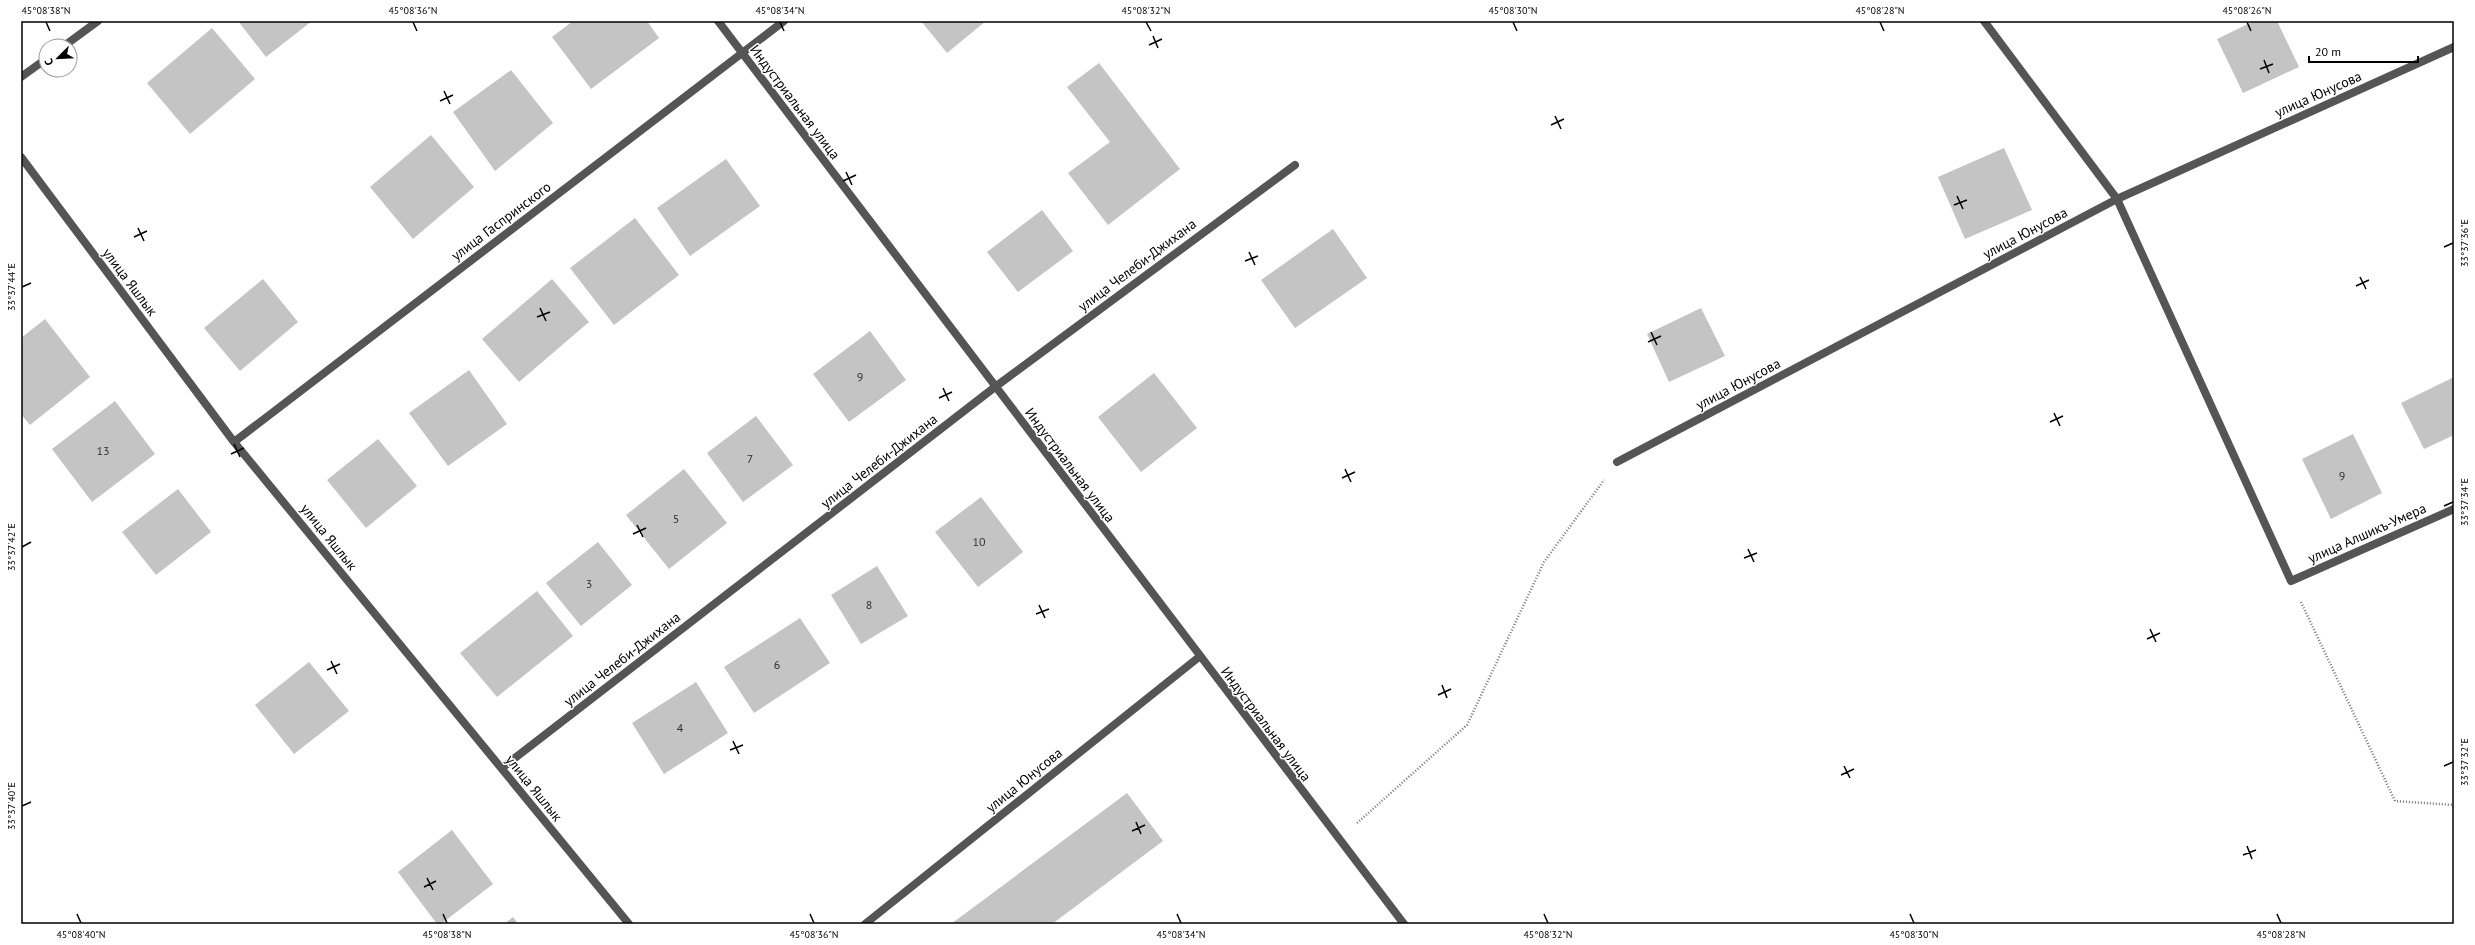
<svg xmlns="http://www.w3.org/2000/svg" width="2475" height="945" viewBox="0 0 2475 945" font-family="'PT Sans',sans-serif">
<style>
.building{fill:#c4c4c4}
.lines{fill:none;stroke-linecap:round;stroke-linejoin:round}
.path{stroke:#777;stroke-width:2.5;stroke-dasharray:1 2;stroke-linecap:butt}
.minor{stroke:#555;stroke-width:8}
.ticks{fill:none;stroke:#000;stroke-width:1.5}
.labels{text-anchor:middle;stroke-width:3;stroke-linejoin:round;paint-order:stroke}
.number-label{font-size:12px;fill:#313131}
.street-label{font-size:14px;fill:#000;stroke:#fff}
.neatline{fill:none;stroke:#000;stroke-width:1.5}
.ticks-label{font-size:10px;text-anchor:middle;fill:#000}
</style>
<rect width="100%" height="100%" fill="#fff"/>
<path class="building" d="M238,21H312L266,57Z
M573,21H647L659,38L591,89L552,37Z
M921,21H986L947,53Z
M2254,21H2277L2299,67L2243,93L2217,39Z
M212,28L255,79L190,134L147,83Z
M1099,63L1180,169L1108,225L1068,173L1110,142L1067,87Z
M511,70L553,123L495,171L453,112Z
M431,135L474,187L413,239L370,187Z
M2004,148L2032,210L1965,239L1938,177Z
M726,159L760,206L690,256L657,208Z
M1042,210L1073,251L1018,292L987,252Z
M635,218L679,275L614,325L570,268Z
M1333,229L1367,278L1295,328L1261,280Z
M263,279L298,322L240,371L204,328Z
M552,279L589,322L519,382L482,339Z
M1701,308L1725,356L1669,382L1647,334Z
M45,319L90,377L30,425L21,414V338Z
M870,331L906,380L849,422L813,374Z
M469,370L507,424L448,466L409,413Z
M1154,373L1197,428L1141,472L1098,417Z
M2454,377V435L2424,449L2401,403Z
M115,401L155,454L92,502L52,449Z
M756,416L793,465L743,502L707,453Z
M2353,434L2382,493L2331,519L2302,459Z
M378,439L417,486L366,528L327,480Z
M684,469L727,523L669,569L626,515Z
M178,489L211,532L156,575L122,532Z
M981,497L1023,552L978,587L935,532Z
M598,542L632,585L581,626L546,583Z
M877,566L908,616L861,644L831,595Z
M537,591L573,636L497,697L460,653Z
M800,618L830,663L754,713L724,667Z
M309,662L349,711L294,754L255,705Z
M696,682L728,733L664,774L632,723Z
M1127,793L1163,841L1052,924H951Z
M452,830L493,884L441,924H437L398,872Z
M513,917L518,924H504Z"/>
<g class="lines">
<path class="path" d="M2301,602L2395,801L2454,805
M1357,823L1467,725L1544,562L1604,480"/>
<path class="minor" d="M718,21L1404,924
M1984,21L2117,199L2291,581L2454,509
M64,46L98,21
M21,77L46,59
M21,157L234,442L629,924
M234,442L784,21
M1617,462L2117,199L2454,47
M502,768L995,387L1295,165
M865,924L1199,657"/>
</g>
<path class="ticks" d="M46,22L50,31M413,22L417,31M780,22L784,31M1146,22L1151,31M1513,22L1517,31M1880,22L1884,31M2247,22L2251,31M1153,36L1158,48M1149,45L1162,39M2264,60L2269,73M2260,69L2273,64M444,91L450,104M440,101L453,95M1555,116L1561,129M1551,125L1564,119M846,172L852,185M843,181L856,175M1957,196L1963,209M1954,205L1967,200M138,228L144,241M134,237L147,231M2444,247L2453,243M1249,252L1255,265M1245,261L1258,256M2360,277L2366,289M2356,286L2369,280M22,287L31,283M540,308L546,321M537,317L550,312M1651,332L1657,345M1648,342L1661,336M943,388L949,401M939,398L952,392M2054,413L2060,426M2050,422L2063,416M234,444L240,457M231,454L244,448M1345,469L1351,482M1342,478L1355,472M2444,506L2453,502M637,525L643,537M633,534L646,528M22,547L31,542M1748,549L1754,562M1744,558L1757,553M1039,605L1045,618M1036,614L1049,609M2150,629L2156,642M2147,639L2160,633M331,661L337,674M327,670L340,664M1442,685L1447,698M1438,695L1451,689M733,741L739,754M730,750L743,745M1844,766L1850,778M2444,766L2453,762M1841,775L1854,769M22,806L31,802M1136,822L1141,834M1132,831L1145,825M2247,846L2252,859M2243,855L2256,850M427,878L433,890M424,887L436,881M77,914L81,923M443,914L447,923M810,914L814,923M1177,914L1181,923M1544,914L1548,923M1910,914L1914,923M2277,914L2281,923"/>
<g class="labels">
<g class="number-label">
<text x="860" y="381">9</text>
<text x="103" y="455">13</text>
<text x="750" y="463">7</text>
<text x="2342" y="480">9</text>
<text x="676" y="523">5</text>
<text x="979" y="546">10</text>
<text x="589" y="588">3</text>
<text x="869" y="609">8</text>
<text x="777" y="669">6</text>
<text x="680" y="732">4</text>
</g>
<g class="street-label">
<text transform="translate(2318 94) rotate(-24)" y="5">улица Юнусова</text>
<text transform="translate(795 102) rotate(53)" y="5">Индустриальная улица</text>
<text transform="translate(501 221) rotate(-37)" y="5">улица Гаспринского</text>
<text transform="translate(2025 233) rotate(-28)" y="5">улица Юнусова</text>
<text transform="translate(1137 265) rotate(-37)" y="5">улица Челеби-Джихана</text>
<text transform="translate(130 282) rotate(53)" y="5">улица Яшлык</text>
<text transform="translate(1738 384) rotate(-28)" y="5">улица Юнусова</text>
<text transform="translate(879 461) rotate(-38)" y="5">улица Челеби-Джихана</text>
<text transform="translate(1070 465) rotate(53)" y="5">Индустриальная улица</text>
<text transform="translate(2367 533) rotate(-24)" y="5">улица Алшикъ-Умера</text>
<text transform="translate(329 537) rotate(51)" y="5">улица Яшлык</text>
<text transform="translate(622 659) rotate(-38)" y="5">улица Челеби-Джихана</text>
<text transform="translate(1266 724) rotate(53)" y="5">Индустриальная улица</text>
<text transform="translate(1024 780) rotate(-39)" y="5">улица Юнусова</text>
<text transform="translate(534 788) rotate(51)" y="5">улица Яшлык</text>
</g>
</g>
<rect width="2475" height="945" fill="none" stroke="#ffffff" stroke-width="44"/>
<g transform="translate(58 58) rotate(246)"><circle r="19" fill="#ffffff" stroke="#999999"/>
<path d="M0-3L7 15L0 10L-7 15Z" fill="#000000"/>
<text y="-6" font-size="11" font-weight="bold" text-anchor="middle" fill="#000000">С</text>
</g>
<path d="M2309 56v6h109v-6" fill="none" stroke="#000000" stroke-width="2"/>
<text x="2315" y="56" font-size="12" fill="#000000" stroke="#ffffff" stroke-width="3" paint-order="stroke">20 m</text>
<rect x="22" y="22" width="2431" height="901" class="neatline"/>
<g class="ticks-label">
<text x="46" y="14">45°08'38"N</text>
<text x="413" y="14">45°08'36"N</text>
<text x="780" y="14">45°08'34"N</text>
<text x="1146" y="14">45°08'32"N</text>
<text x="1513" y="14">45°08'30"N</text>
<text x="1880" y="14">45°08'28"N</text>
<text x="2247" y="14">45°08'26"N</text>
<text transform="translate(2464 243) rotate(-90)" y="4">33°37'36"E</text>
<text transform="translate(11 287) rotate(-90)" y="4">33°37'44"E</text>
<text transform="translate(2464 502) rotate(-90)" y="4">33°37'34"E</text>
<text transform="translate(11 547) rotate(-90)" y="4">33°37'42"E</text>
<text transform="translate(2464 762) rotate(-90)" y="4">33°37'32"E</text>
<text transform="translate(11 806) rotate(-90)" y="4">33°37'40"E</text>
<text x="81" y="938">45°08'40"N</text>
<text x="447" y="938">45°08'38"N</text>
<text x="814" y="938">45°08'36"N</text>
<text x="1181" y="938">45°08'34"N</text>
<text x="1548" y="938">45°08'32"N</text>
<text x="1914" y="938">45°08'30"N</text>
<text x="2281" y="938">45°08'28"N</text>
</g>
</svg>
